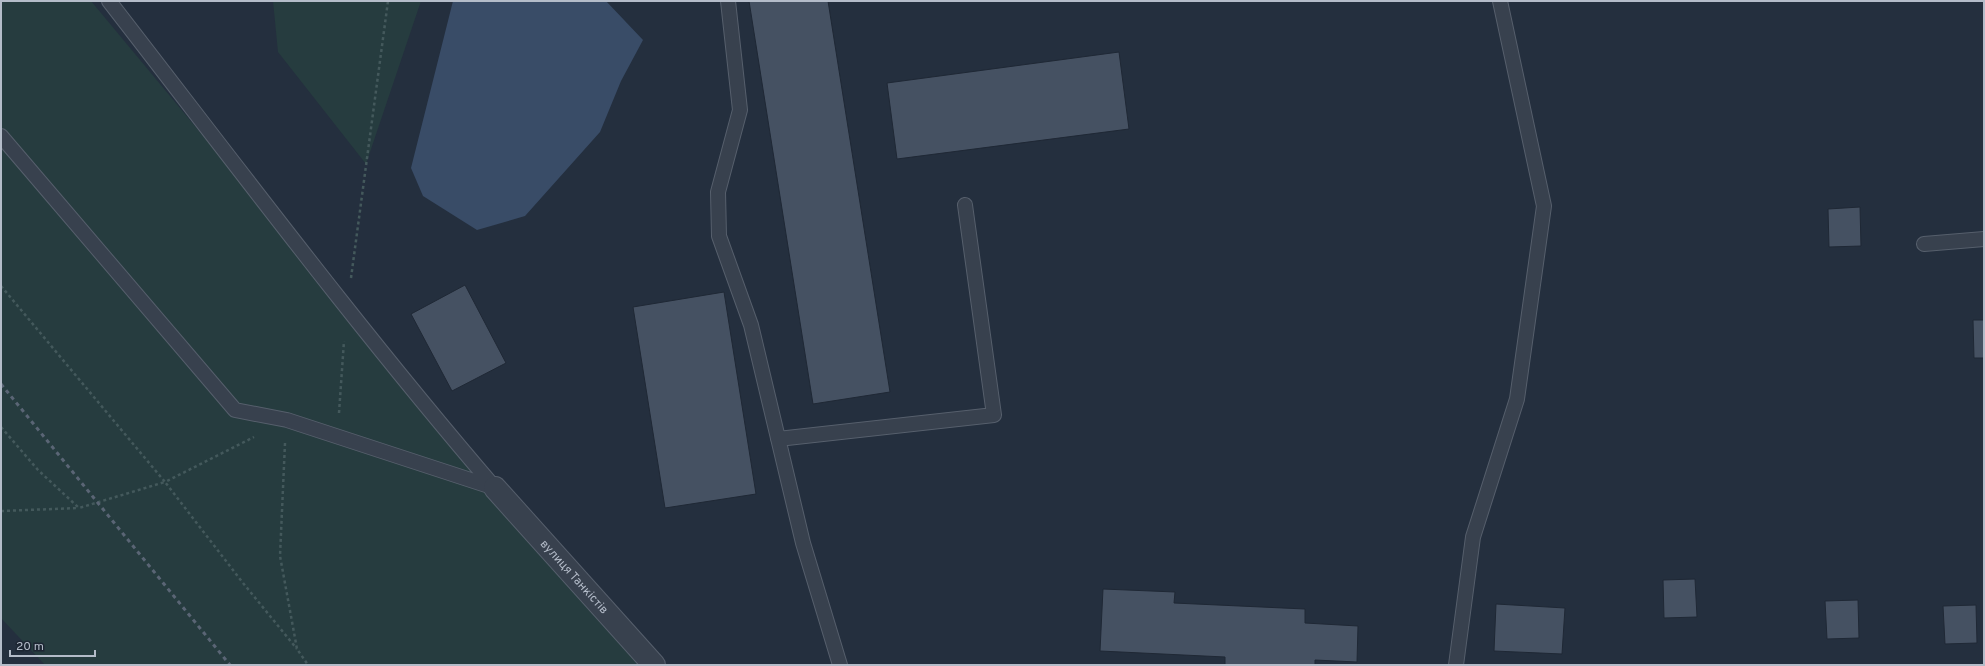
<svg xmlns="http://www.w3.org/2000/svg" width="1985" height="666" viewBox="0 0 1985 666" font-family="Overpass,sans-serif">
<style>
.green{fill:#263c3f}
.water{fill:#394c67}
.building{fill:#455162;stroke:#1f2835}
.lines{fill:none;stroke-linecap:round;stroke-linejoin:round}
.service-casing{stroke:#565f6c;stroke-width:16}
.minor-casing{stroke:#565f6c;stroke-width:24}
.path{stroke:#44595c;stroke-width:2.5;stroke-dasharray:3 3;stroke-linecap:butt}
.service{stroke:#38414e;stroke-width:14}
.minor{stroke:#38414e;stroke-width:22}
.rail{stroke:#5a6575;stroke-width:3;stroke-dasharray:4 4;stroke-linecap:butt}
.labels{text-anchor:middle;stroke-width:3;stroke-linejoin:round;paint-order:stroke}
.street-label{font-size:12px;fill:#b4bcc9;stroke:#1d2633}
</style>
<rect width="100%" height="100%" fill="#242f3e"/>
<path class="green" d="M1,1H91L347,309L654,665H45L1,618Z
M273,1H421L366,164L278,52Z"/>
<path class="water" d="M453,1H606L643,40L621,81L600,132L525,216L477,230L423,196L411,168Z"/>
<path class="building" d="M749,1H830H828L890,392L813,404Z
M1119,52L1129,129L897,159L887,83Z
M1860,207L1861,246L1829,247L1828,209Z
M465,285L506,363L452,391L411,314Z
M724,292L756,494L665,508L633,307Z
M1973,320H1984V358H1974Z
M1695,579L1697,617L1664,618L1663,580Z
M1103,589L1175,592L1174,603L1305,609V623L1358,626L1357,662L1315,660V665H1225V657L1100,651Z
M1858,600L1859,638L1827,639L1825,601Z
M1496,604L1565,608L1562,654L1494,651Z
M1976,605L1977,643L1945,644L1943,606Z"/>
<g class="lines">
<defs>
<path id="service" d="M109,1C236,165 360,331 495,488
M728,1L740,110L718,192L719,236L751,325L803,543L840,665
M1,136L235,410L287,420L495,488
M1924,244L1984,239
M778,439L994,415L965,205
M1456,665L1473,537L1517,399L1544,206L1500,1"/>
<g id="minor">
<path id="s1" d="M495,488L654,665"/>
</g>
</defs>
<use href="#service" class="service-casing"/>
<use href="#minor" class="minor-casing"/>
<path class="path" d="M351,278L388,1
M1,286L165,482L254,437
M339,413L344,341
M1,427L38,470L79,508L165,482L243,583L297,649
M285,443L280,556L297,649L308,665
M1,511L79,508"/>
<use href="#service" class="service"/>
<use href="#minor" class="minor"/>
<path class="rail" d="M1,384L230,665"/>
</g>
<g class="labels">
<g class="street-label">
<text dy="4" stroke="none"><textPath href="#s1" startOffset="119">вулиця Танкістів</textPath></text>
</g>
</g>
<rect width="1985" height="666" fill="none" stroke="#b4bcc9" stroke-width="4"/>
<path d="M10 650v6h85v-6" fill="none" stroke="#b4bcc9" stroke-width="2"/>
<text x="16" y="650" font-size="12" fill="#b4bcc9" stroke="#1d2633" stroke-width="3" paint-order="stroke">20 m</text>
</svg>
